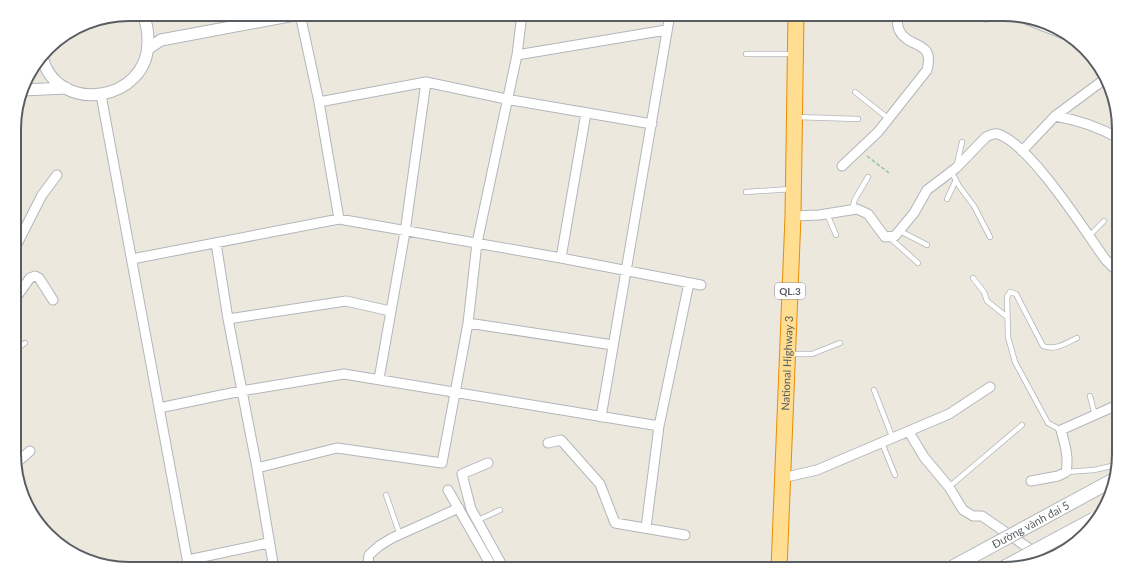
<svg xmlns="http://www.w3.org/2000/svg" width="1133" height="583" viewBox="0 0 1133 583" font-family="Lato,sans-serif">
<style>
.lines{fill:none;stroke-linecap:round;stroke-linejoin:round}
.service-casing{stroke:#b2b6bb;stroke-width:6}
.minor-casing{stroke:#b2b6bb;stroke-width:11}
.tertiary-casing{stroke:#b2b6bb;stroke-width:13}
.trunk-casing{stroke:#eb8b00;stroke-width:17}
.path{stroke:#91c89b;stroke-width:1.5;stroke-dasharray:4 2;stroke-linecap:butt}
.service{stroke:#fff;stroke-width:4.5}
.minor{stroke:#fff;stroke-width:9}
.tertiary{stroke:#fff;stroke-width:11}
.trunk{stroke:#ffde92;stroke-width:15}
.secondary-bridge-casing{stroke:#b3b8bd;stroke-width:15;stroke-linecap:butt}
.secondary-bridge{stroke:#fff;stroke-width:13}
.labels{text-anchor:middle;stroke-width:3.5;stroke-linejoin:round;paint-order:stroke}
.shield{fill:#fff;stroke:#8a8e90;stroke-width:1}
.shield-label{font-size:10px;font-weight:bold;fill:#585d61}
.street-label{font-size:11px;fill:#585d61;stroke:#fff}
.rim{fill:none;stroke:#585d61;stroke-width:2}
</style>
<rect width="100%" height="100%" fill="#ede8de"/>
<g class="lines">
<defs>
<path id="service" d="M746,54H794
M855,92L889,119
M796,117L858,119
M957,164L962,142
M951,171L959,186L974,206L990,237
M746,192L791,189
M947,199L956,180
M852,209L855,199L868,177
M827,214L836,235
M900,231L927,245
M1089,236L1104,221
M890,238L918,263
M973,278L984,292L987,301L1007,317
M15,350L25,343
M789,354H812L840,343
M874,390L893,439
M1090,396L1095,415
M1112,408L1119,414
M1061,430L1048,423L1015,362L1008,337L1007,297L1010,292L1016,294L1043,346C1055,351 1066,343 1077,338
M882,443L895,475
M1066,472L1094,470L1116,465
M949,487L1022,425
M386,495L400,535
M476,521L500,510"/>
<path id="minor" d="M300,14L319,102L339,219
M977,14L986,17L1000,14
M1028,20L1064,34
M517,55L666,30
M1094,60L1102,72
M101,95L189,569
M319,102L426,82L506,99L652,124
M1055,116C1078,120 1097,126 1118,138
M1022,151L1055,116L1105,79
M842,166L878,132L927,70C935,39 909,50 899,30C897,25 897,19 897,14
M793,216L819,215L857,209L868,214L885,237L895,236L914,213L927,190L956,168L986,137C990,135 993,133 998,134C1030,144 1085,231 1105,259L1118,272
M216,243L228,319L257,468L274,569
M15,248L42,195L57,175
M561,258L586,113
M132,259L339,219L561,258L701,285
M15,299L30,278L35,276L39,278L53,300
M228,319L346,301L390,311
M468,323L613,345
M379,379L405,232L426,82
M159,408L241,391L344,374L659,426
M601,417L670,14
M909,432L924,457L949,487L963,510L973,516H982L1040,556
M548,443L561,440L600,484L615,523L685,535
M488,463L462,474L471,509L504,569
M15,464L30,451
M257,468L337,448L442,463L468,323L477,243L517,55L522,14
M782,478L817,470L949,414L990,387
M1031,481L1058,476L1066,472C1069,457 1065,445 1061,430L1115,406L1119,402
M448,490L493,569
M646,528L659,426L689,283
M188,560L268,543
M694,568V569
M365,569L368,564L369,555L379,546L392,538L459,508"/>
<path id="tertiary" d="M149,48L161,40L300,14
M42,57C57,116 149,102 148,41C148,32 147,22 142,14
M23,90L66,88"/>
<g id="trunk">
<path id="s1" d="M779,569L793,216L796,14"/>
</g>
</defs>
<use href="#service" class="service-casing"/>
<use href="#minor" class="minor-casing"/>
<use href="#tertiary" class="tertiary-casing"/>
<use href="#trunk" class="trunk-casing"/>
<path class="path" d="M867,156L889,173"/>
<use href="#service" class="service"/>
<use href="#minor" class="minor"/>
<use href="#tertiary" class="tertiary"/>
<use href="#trunk" class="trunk"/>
<defs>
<g id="secondary-bridge">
<path id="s2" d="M949,569L1113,480"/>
<path d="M1001,569L1094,519"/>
</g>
</defs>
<use href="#secondary-bridge" class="secondary-bridge-casing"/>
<use href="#secondary-bridge" class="secondary-bridge"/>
</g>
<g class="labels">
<rect class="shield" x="775" y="283" width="30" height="16" rx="3"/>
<g class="shield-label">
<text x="790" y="295">QL.3</text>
</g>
<g class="street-label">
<text dy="4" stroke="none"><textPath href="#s1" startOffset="206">National Highway 3</textPath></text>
<text dy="4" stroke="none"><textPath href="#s2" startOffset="93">Đường vành đai 5</textPath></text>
</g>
</g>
<path d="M0 0H1133V583H0ZM129 21H1004A108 108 0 0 1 1112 129V454A108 108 0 0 1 1004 562H129A108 108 0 0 1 21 454V129A108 108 0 0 1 129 21Z" fill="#fff" fill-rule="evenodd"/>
<path class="rim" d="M129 21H1004A108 108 0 0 1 1112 129V454A108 108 0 0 1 1004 562H129A108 108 0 0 1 21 454V129A108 108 0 0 1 129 21Z"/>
</svg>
